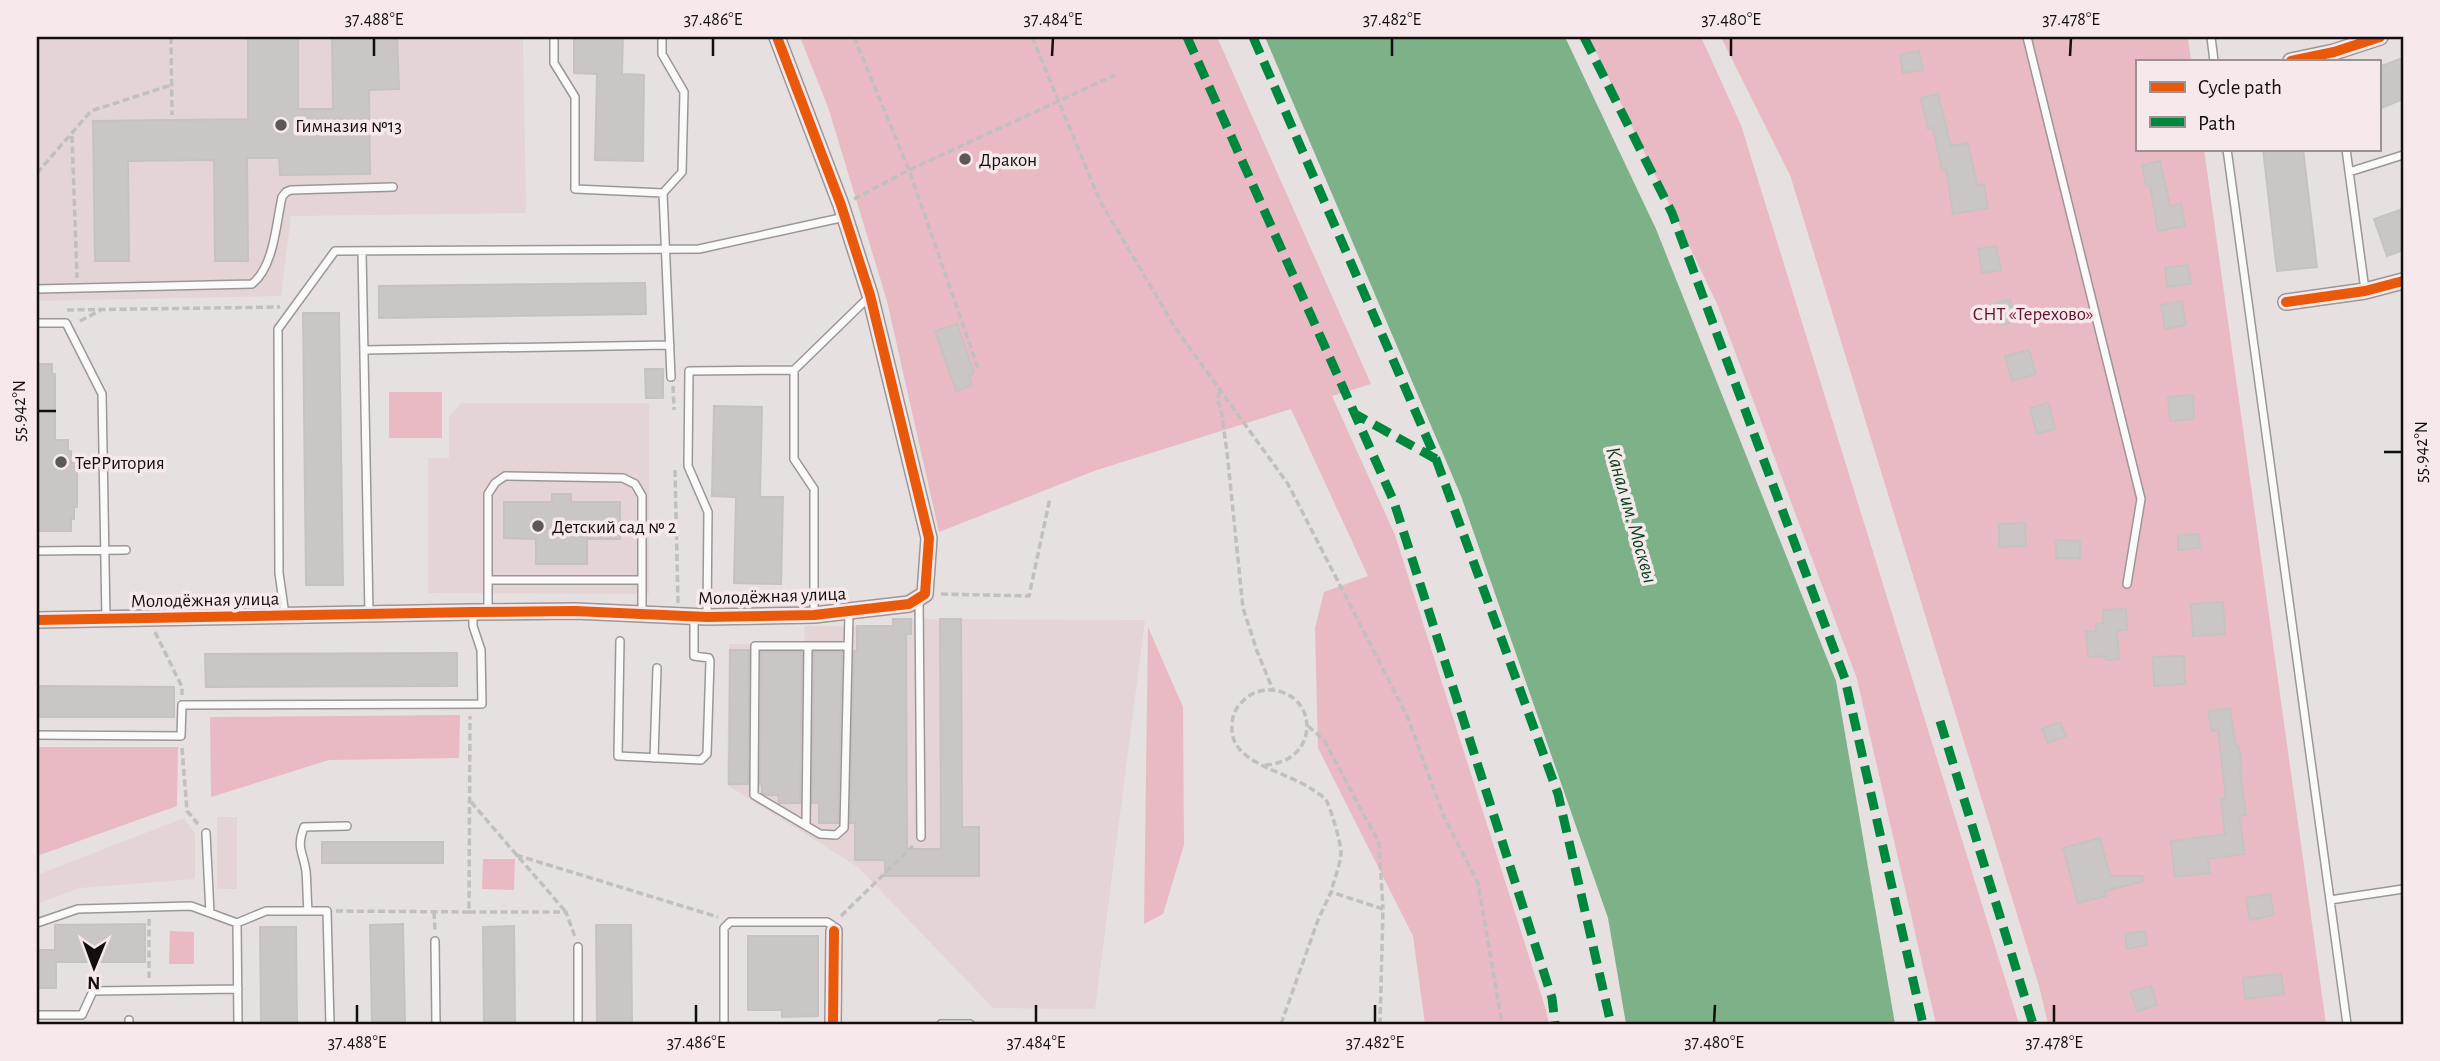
<svg xmlns="http://www.w3.org/2000/svg" width="2440" height="1061" viewBox="0 0 2440 1061" font-family="'Alegreya Sans',sans-serif">
<style>
.built{fill:#e4d4d6}
.green{fill:#e9bac3}
.water{fill:#7db188}
.building{fill:#cbc6c6;stroke:#c7c2c2;stroke-width:2}
.lines{fill:none;stroke-linecap:round;stroke-linejoin:round}
.service-casing{stroke:#9c9797;stroke-width:10}
.minor-casing{stroke:#9c9797;stroke-width:18}
.path{stroke:#c1bfbf;stroke-width:3.5;stroke-dasharray:7 3.5;stroke-linecap:butt}
.service{stroke:#fbfafa;stroke-width:7}
.minor{stroke:#fbfafa;stroke-width:14}
.quiet{stroke:#00873e;stroke-width:9;stroke-dasharray:18 9;stroke-linecap:butt}
.cycleway-casing{stroke:#f7e9eb;stroke-width:15}
.cycleway{stroke:#e8590c;stroke-width:10}
.ticks{fill:none;stroke:#130f0f;stroke-width:2.5}
.poi-dot{fill:#5d5858;stroke:#f7e9eb;stroke-width:2.5}
.labels{text-anchor:middle;stroke-width:7;stroke-linejoin:round;paint-order:stroke}
.poi-label{font-size:19px;fill:#130f0f;stroke:#f7e9eb;text-anchor:start}
.park-label{font-size:19px;fill:#630f2d;stroke:#f7e9eb}
.street-label{font-size:19px;fill:#130f0f;stroke:#f7e9eb}
.water-label{font-size:21px;font-style:italic;fill:#06431c;stroke:#f7e9eb}
.neatline{fill:none;stroke:#130f0f;stroke-width:2.5}
.ticks-label{font-size:18px;text-anchor:middle;fill:#130f0f}
</style>
<rect width="100%" height="100%" fill="#e6e0e0"/>
<path class="built" d="M37,37H523L526,213L291,216L281,296L37,301Z
M461,403H649V594L428,593V458H449V416Z
M893,619L1145,620L1095,1009L993,1008L858,867L727,785L729,644H804L805,626H892Z
M217,817H237V889H217Z
M184,818L195,834V879L80,888L37,904V875Z"/>
<path class="green" d="M800,37H1217L1371,384L1332,396L1395,535L1546,1010L1549,1024H1425L1413,936L1318,748L1315,628L1324,592L1368,576L1291,409L1094,471L939,532L887,301L828,107Z
M1589,37H1701L1741,125L2019,1024H1936L1857,679L1718,306Z
M1721,37H2188L2191,61H2137V149H2204L2326,1024H2048L2039,986L1790,175Z
M389,392H442V438H389Z
M1148,627L1183,707L1184,845L1163,914L1144,924Z
M460,715L459,758L329,760L211,797L210,717Z
M37,747H178L177,806L37,856Z
M483,859H515L514,890L482,889Z
M170,931L194,932V964H169Z"/>
<path class="water" d="M1265,37H1565L1656,229L1836,681L1895,1024H1626L1608,918L1461,496Z"/>
<path class="building" d="M248,37H298V109H333L332,37H397L399,89L369,90L370,174L280,175L279,158H247L248,261H215L214,160L128,161L129,261H95L93,121L248,119Z
M574,37H623L622,74L644,75L643,161L595,160L597,74L574,73Z
M1919,51L1923,70L1903,73L1900,55Z
M2403,58V99L2379,109V67Z
M1938,94L1951,146L1968,143L1977,185L1984,184L1988,208L1953,214L1946,169L1942,170L1933,128L1928,129L1921,98Z
M2263,149H2303L2317,267L2277,271Z
M2160,161L2170,206L2181,204L2185,226L2158,231L2150,185L2146,186L2142,165Z
M2403,209V250L2387,256L2374,219Z
M1996,246L2001,270L1982,273L1978,249Z
M2188,265L2191,284L2167,287L2165,268Z
M645,283L646,314L379,318V286Z
M2010,299L2016,321L2001,325L1995,303Z
M2182,301L2186,325L2165,329L2161,305Z
M303,313H339L343,585H306Z
M957,324L974,373L969,375L972,385L956,391L935,331Z
M2029,350L2036,374L2012,381L2005,356Z
M37,364H52V374H55V440H68V451H71V463H77V507H74V519L71,518V531H37Z
M645,369H663V398H646Z
M2193,395L2194,419L2170,421L2168,397Z
M2049,403L2055,429L2037,434L2030,408Z
M714,406L762,407L760,497H783L781,584L734,583L736,497L712,496Z
M552,494H571V502H620V539H587V564H536V539L504,538V502H552Z
M2025,523L2026,546L1999,547V524Z
M2199,534L2200,548L2178,550V535Z
M2056,540L2080,541V558H2056Z
M2223,602L2225,634L2193,636L2191,604Z
M2126,609L2127,630H2117L2119,659L2106,660L2105,656L2088,657L2086,631H2096V624L2103,623V610Z
M893,619H911V634H906L907,849H941L940,619H961L962,827H979V876H885V860H855V823H850L854,651H857V626H893Z
M730,650H749L748,784H729Z
M761,652H802L800,803H779L778,795H766L762,793V785L760,784Z
M814,652H842L838,823H819V803H812Z
M457,653V686L206,687L205,654Z
M2184,656L2185,684L2154,686L2153,657Z
M37,686L174,687V717H37Z
M2230,708L2236,747L2239,746L2242,771H2240L2246,815L2239,816L2245,854L2208,859L2210,873L2175,877L2171,841L2225,834L2221,799H2226L2218,730L2212,731L2208,711Z
M2060,722L2066,736L2048,743L2042,729Z
M2100,838L2110,876H2143L2144,881L2105,891L2106,896L2078,903L2063,848Z
M322,842H443V863H322Z
M2270,894L2274,915L2250,920L2246,898Z
M145,924V962H56V988H37V950H55V925Z
M403,924L405,1024H372L370,925Z
M596,925H631L632,1024H597Z
M514,926L515,1024H484L483,927Z
M260,927H296L297,1024H261Z
M2145,931L2147,945L2127,949L2125,934Z
M748,936H818V1016L782,1017V1010H748Z
M2281,974L2284,994L2245,999L2243,978Z
M2151,986L2157,1005L2137,1011L2131,992Z"/>
<g class="lines">
<defs>
<path id="service" d="M554,37V63L575,97V189L663,193
M662,37V54L684,92L682,172L663,193L671,377
M2027,37L2141,499L2127,584
M2211,37L2214,61
M2227,149L2347,1024
M2346,149L2365,290
M2349,172L2403,155
M362,252L369,613
M37,289L252,284C274,267 276,224 282,197L286,192L291,190L393,187
M37,323H66L102,394L106,619
M364,350L670,345
M794,370L869,297
M37,551L126,550
M488,580H641
M919,598L921,837
M488,612V494L495,483L505,476L623,478L635,484L642,496V613
M285,615L279,573L278,329L335,251L699,249L845,217
M707,617L708,512L688,466L689,371L794,370V459L814,489V614
M620,641L618,756L701,760L707,754L710,661L709,658L694,656V617
M848,646H755L754,795L820,834L836,835L844,828L849,612
M37,735L181,736L182,705L482,704L481,650L473,626V612
M654,758L657,668
M806,825L808,646
M206,833L210,913
M2330,900L2403,889
M308,911C307,898 307,884 306,871C303,851 296,849 304,827L347,826
M37,923L78,909L191,906L237,923L266,911H327L330,1024
M237,923L238,1024
M435,941L436,1024
M578,947V1024
M37,1015H82L93,991L238,989
M129,1020V1024
M724,1024V928L730,922H827L832,925L834,931
M941,1024H970"/>
<path id="minor" d="M2291,61L2334,52L2380,37
M2286,302L2365,291L2403,281
M37,620L473,612L575,611L707,617L814,615L909,604L925,594L929,538L870,295L841,205L777,37
M833,1024L834,931"/>
</defs>
<use href="#service" class="service-casing"/>
<use href="#minor" class="minor-casing"/>
<path class="path" d="M171,37L172,115
M854,37L909,170L978,368
M1032,37L1100,201L1176,329L1288,484L1408,718L1444,817L1478,883L1502,1024
M72,136L77,278
M37,173L91,111L171,85
M854,199L909,170L1115,75
M67,310L280,307
M80,321L101,310
M673,386L674,410
M1220,391L1217,399L1221,409L1227,452L1243,608L1257,651L1273,690
M675,470L678,603
M941,594L1029,596L1050,498
M155,632L182,687V695
M1308,726L1324,740L1379,843L1383,909
M182,748L187,811L198,824
M1265,765C1321,762 1319,692 1270,690C1259,690 1249,694 1242,702C1235,709 1232,716 1232,726C1229,764 1287,771 1313,790C1317,793 1323,796 1326,800C1330,805 1341,844 1341,851C1341,864 1334,879 1331,892
M471,802L566,912
M516,855L718,917
M336,911L469,912L470,716
M434,912L435,930
M469,912H566L575,937
M841,916L913,846
M149,919V978
M1281,1024L1318,920L1331,892L1383,909L1380,1024"/>
<use href="#service" class="service"/>
<use href="#minor" class="minor"/>
<path class="quiet" d="M1187,37L1394,502L1552,998L1555,1024
M1253,37L1436,459L1355,414
M1584,37L1672,213L1845,679L1923,1024
M1436,459L1558,794L1611,1024
M1940,721L2033,1024"/>
<defs>
<path id="cycleway" d="M2291,61L2334,52L2380,37
M2286,302L2365,291L2403,281
M37,620L473,612L575,611L707,617L814,615L909,604L925,594L929,538L870,295L841,205L777,37
M833,1024L834,931"/>
</defs>
<use href="#cycleway" class="cycleway-casing"/>
<use href="#cycleway" class="cycleway"/>
</g>
<path class="ticks" d="M374,56V38M713,56V38M1052,56L1053,38M1392,56V38M1731,56V38M2070,56L2071,38M38,411H56M2384,452H2402M357,1023V1005M696,1023V1005M1036,1023V1005M1375,1023V1005M1714,1023L1715,1005M2054,1023V1005"/>
<g class="poi-dot">
<circle cx="281" cy="125" r="7"/>
<circle cx="965" cy="159" r="7"/>
<circle cx="61" cy="462" r="7"/>
<circle cx="538" cy="526" r="7"/>
</g>
<g class="labels">
<g class="poi-label">
<text x="295" y="132">Гимназия №13</text>
<text x="979" y="166">Дракон</text>
<text x="75" y="469">ТеРРитория</text>
<text x="552" y="533">Детский сад № 2</text>
</g>
<g class="park-label">
<text x="2033" y="320">СНТ «Терехово»</text>
</g>
<g class="street-label">
<text transform="translate(772 595) rotate(-2)" y="7">Молодёжная улица</text>
<text transform="translate(205 599) rotate(-1)" y="7">Молодёжная улица</text>
</g>
<g class="water-label">
<text transform="translate(1632 515) rotate(74)" y="7">Канал им. Москвы</text>
</g>
</g>
<rect width="2440" height="1061" fill="none" stroke="#f7e9eb" stroke-width="77"/>
<rect x="2136" y="60" width="245" height="91" fill="#f7e9eb" stroke="#9c9293" stroke-width="2"/>
<rect x="2150" y="82" width="35" height="10" fill="#e8590c" stroke="#9c9293" stroke-width="2"/>
<text x="2198" y="94" font-size="21" fill="#130f0f">Cycle path</text>
<rect x="2150" y="117" width="35" height="10" fill="#00873e" stroke="#9c9293" stroke-width="2"/>
<text x="2198" y="130" font-size="21" fill="#130f0f">Path</text>
<g transform="translate(94 967) rotate(181)" stroke="#f7e9eb" stroke-width="5" paint-order="stroke">
<path d="M0-5L12 26L0 18L-12 26Z" fill="#130f0f"/>
<text y="-10" font-size="19" font-weight="bold" text-anchor="middle" fill="#130f0f">N</text>
</g>
<rect x="38" y="38" width="2364" height="985" class="neatline"/>
<g class="ticks-label">
<text x="374" y="25">37.488°E</text>
<text x="713" y="25">37.486°E</text>
<text x="1053" y="25">37.484°E</text>
<text x="1392" y="25">37.482°E</text>
<text x="1731" y="25">37.480°E</text>
<text x="2071" y="25">37.478°E</text>
<text transform="translate(19 411) rotate(-90)" y="6">55.942°N</text>
<text transform="translate(2421 452) rotate(-90)" y="6">55.942°N</text>
<text x="357" y="1048">37.488°E</text>
<text x="696" y="1048">37.486°E</text>
<text x="1036" y="1048">37.484°E</text>
<text x="1375" y="1048">37.482°E</text>
<text x="1714" y="1048">37.480°E</text>
<text x="2054" y="1048">37.478°E</text>
</g>
</svg>
